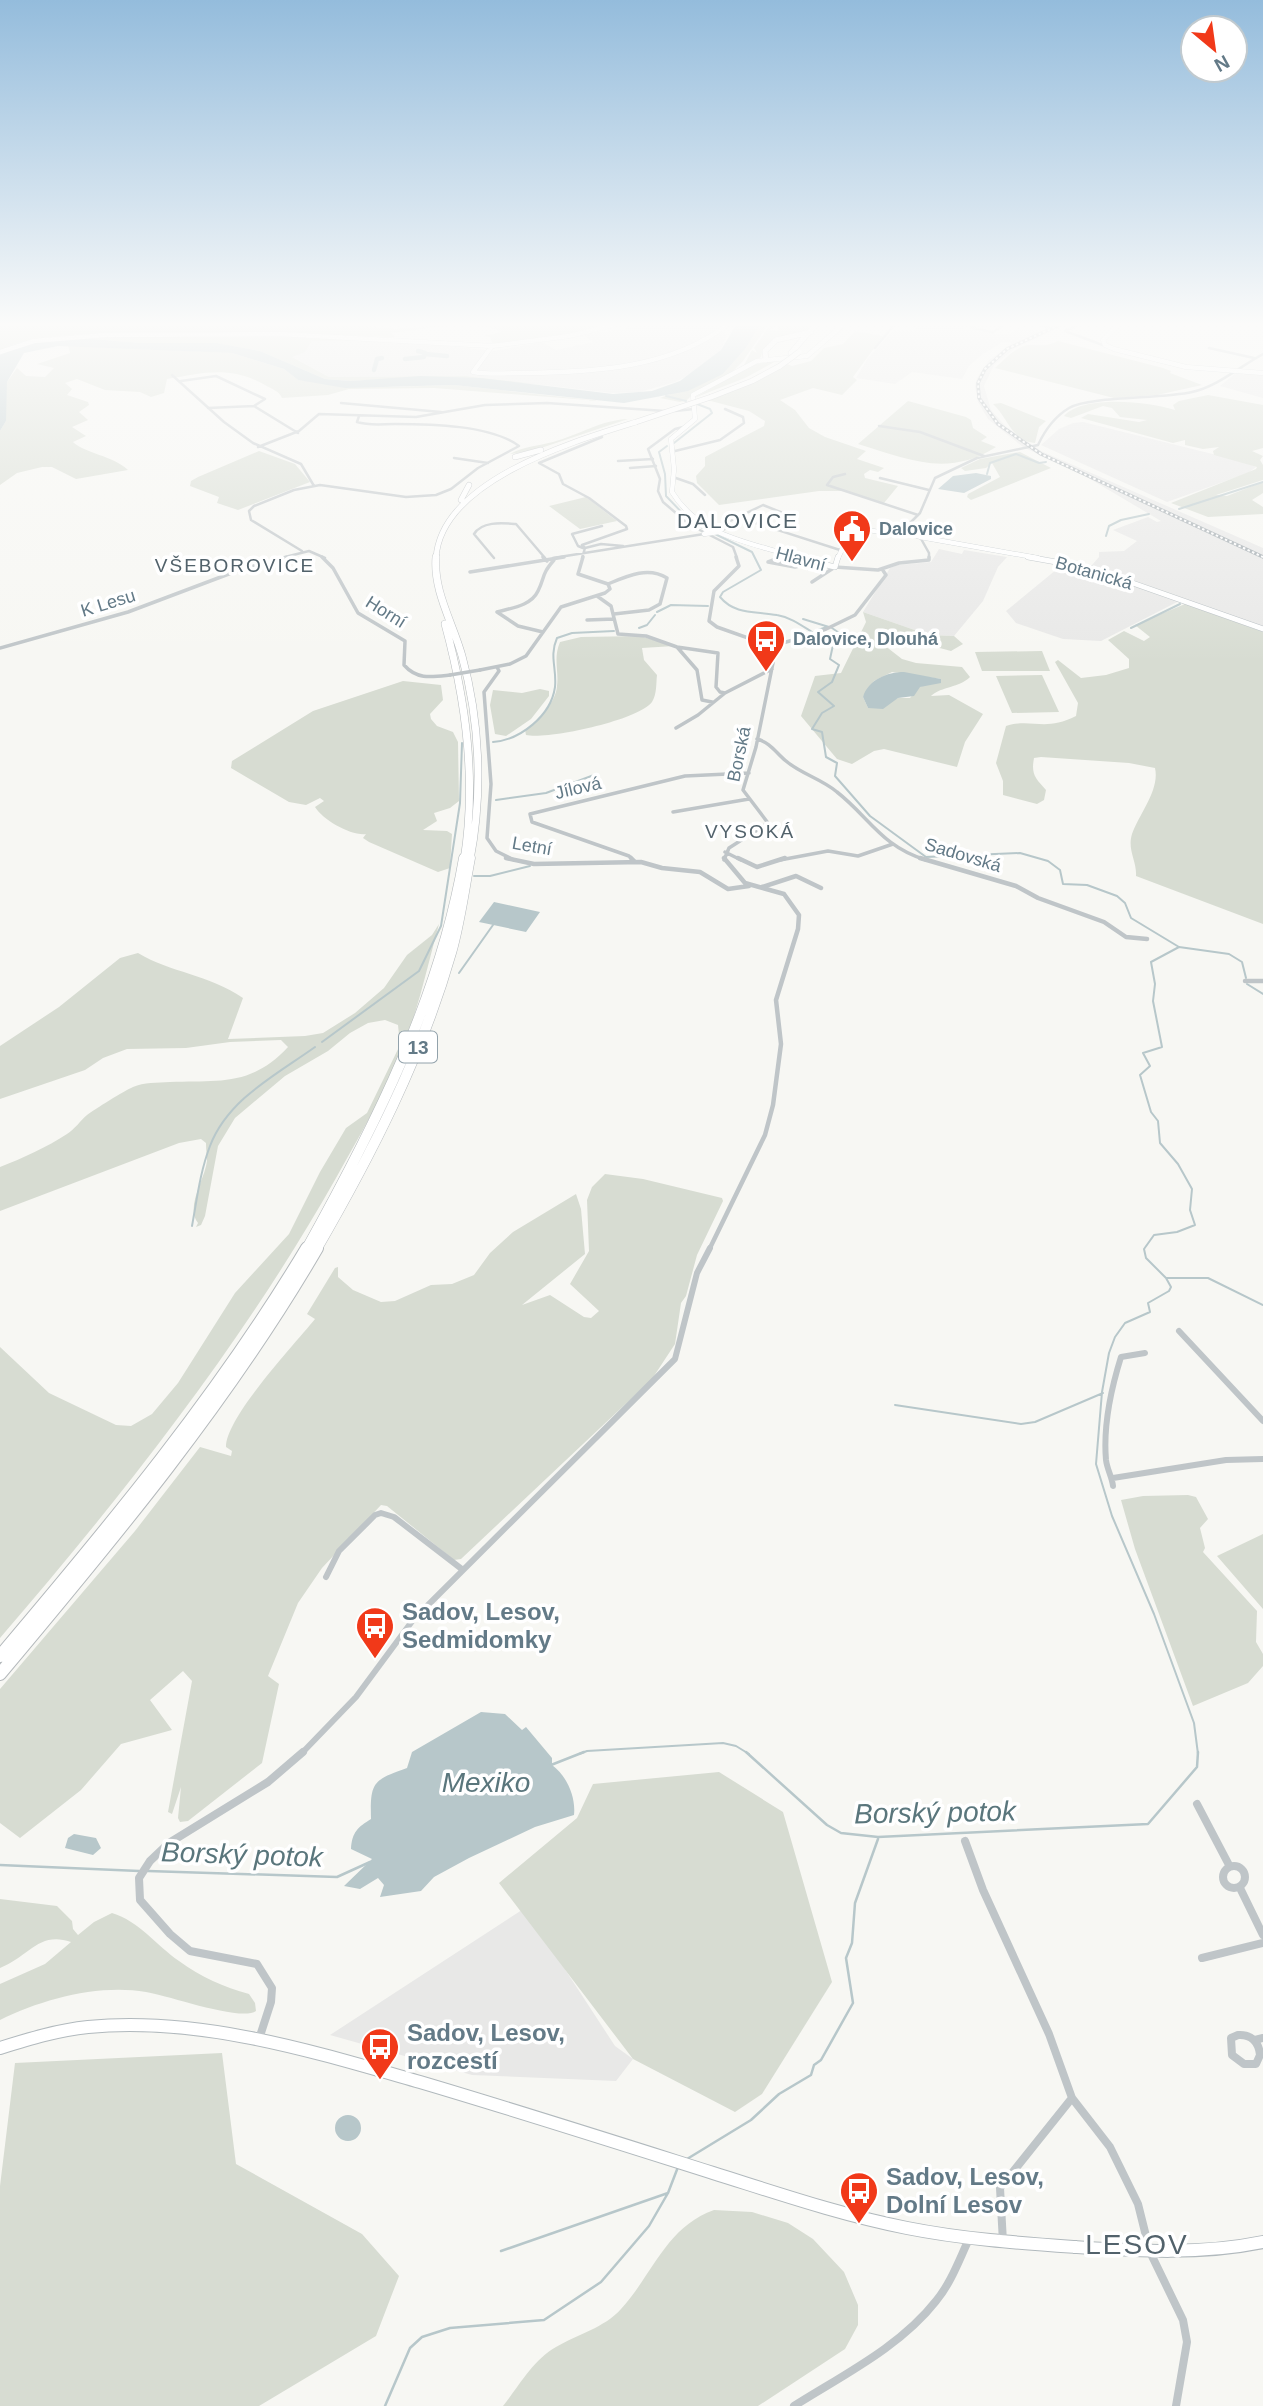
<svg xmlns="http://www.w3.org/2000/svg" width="1263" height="2406" viewBox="0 0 1263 2406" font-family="Arial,sans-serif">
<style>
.built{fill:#e8e8e7}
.green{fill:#d7dcd2;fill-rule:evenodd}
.water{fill:#b7c7ca}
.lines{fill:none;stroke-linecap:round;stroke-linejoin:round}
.stream-far1{stroke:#b7c7ca;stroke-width:2}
.stream{stroke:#b7c7ca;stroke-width:2.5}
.canal{stroke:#b7c7ca;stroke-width:4.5}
.secondary-far2-casing{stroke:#b1b9bd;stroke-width:5}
.secondary-far1-casing{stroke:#b1b9bd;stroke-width:6}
.secondary-casing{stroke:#b1b9bd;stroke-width:14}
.highway-far3-casing{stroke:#b4b9bc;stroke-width:6}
.highway-far2-casing{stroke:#b4b9bc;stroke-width:8}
.highway-far1-casing{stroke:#b4b9bc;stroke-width:11}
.highway-casing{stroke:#b4b9bc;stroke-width:14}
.street-far4{stroke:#bfc5c8;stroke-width:2.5}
.street-far3{stroke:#bfc5c8;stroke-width:3.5}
.street-far2{stroke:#bfc5c8;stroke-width:4.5}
.street-far1{stroke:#bfc5c8;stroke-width:6}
.street{stroke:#bfc5c8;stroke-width:8}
.secondary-far2{stroke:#fff;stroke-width:4.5}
.secondary-far1{stroke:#fff;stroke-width:5}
.secondary{stroke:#fff;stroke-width:12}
.highway-far3{stroke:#fff;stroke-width:5}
.highway-far2{stroke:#fff;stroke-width:7}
.highway-far1{stroke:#fff;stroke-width:10}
.highway{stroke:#fff;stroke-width:12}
.rail-casing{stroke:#a0a9ae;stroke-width:3.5}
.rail{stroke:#fff;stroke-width:2;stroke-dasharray:2.5;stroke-linecap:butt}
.highway-bridge-casing{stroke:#b4b9bc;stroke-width:6;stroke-linecap:butt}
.street-bridge{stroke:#bfc5c8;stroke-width:3.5}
.highway-bridge{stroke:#fff;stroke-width:5}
.labels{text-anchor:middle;stroke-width:7;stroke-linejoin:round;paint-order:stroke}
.far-poi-label{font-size:18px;font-weight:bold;fill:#637a87;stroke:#fff;text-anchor:start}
.far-street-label{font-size:18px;fill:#637a87;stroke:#fff}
.far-neighbourhood-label{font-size:19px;letter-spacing:2px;fill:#52626b;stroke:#fff}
.shield{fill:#fff;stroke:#92a2ab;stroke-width:2}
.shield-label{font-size:19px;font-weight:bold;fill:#637a87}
.far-quarter-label{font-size:21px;letter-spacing:2px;fill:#52626b;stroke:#fff}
.near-poi-label{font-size:24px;font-weight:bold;fill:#637a87;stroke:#fff;text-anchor:start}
.near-water-label{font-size:28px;font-style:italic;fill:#5a767c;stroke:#fff}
.near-quarter-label{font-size:28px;letter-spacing:2px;fill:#52626b;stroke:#fff}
</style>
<rect width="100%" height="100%" fill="#f7f7f3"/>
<path class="built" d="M649,325H718L727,335L721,350L697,371L675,382L640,392L612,393L466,376L329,377L291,356L305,352L312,341L411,342L494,351L542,342L556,350L593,342L584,335Z
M920,325H960L964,329L1008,335L1018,328L1040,332L1055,325H1066L1014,349L994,365L984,386L991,410L1006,427L1041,451L1263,548V627L1092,565L1099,557V552L1124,551L1137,541L1113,530L1148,517L1157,522L1161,521L1085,476L1023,447L988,419L978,402L975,386L977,378L989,360L1013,343L1003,342L983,354L969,366L962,379L912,372L895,384L856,378L868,358L893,331H912Z
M1236,373L1263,374V398L1220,386Z
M1083,422L1245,462L1256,467L1248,473L1167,502L1041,445L1059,429L1073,423Z
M939,549L962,554L964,550L1007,557L998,567L983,601L954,636L929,635L863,612L890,568L898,565L931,562Z
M1062,565L1096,572L1177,602L1101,641L1063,639L1016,623L1006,611Z
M525,1908L615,2046L633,2059L616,2081L472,2075L330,2035Z"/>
<path class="green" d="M0,325H355L396,329L430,326L610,325L584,333L498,344L492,343L490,337L484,336L501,332C475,318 421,330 391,333L395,337L186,332H170L169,335C123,333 40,330 0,350Z
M760,325H768L743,361L730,374L696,391L687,400L680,402L660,398L723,374L746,348Z
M770,325H776L771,330L778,331V325H811L807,332C789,336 763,339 761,357L743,367L752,350L757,353L754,348Z
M855,331L883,336L853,377L857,380L842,395L813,388L780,400L795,410L809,428L825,437L866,451L857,459L884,468L878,472L870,470L864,474L865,478L898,486L884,503L847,491H819L719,505L697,483L696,476L705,466V457L764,426L765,421L749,411L707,400L787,364L792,366L811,361L824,348L843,344Z
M272,335C297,336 322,338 348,340C390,342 431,339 473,348L411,342L312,341L305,352L292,357L329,377L466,376L544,385L446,377L351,381L325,379L260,351L216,343H141L80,338L30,343L0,355C26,329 126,338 163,337C199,337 235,335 272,335Z
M1058,341L1163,368L1171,371L1170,373L1202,385L1157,395L1114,398L995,368C1004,360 1017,345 1030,345C1044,345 1044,347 1058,341Z
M68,345L232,353L284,369L298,380L392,387L454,385L601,401L434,388L349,389L328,395L282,398C279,391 272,389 265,385C230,365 203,373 167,379L164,393L151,397L140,392L105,390L77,379L65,383L72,389L67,395L88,402L89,405L79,412L88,420L72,427L86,436L73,442C84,453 114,456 128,470L76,479L52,467H42L17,473L0,485V431L6,421L5,393L7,382L17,368L26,376L45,377L54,368L37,364L70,353Z
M778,360L745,378L694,398L752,365Z
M1208,395L1263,405V448L1252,451L1263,456L1260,460L1263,465V480L1216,495L1227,496L1263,482V493L1252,500L1263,507V514L1208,517L1171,503L1256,469L1257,467L1214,455L1213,451L1219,447L1203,449L1185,445V440L1173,443L1081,418L1088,414L1139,422L1147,420L1120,417L1112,408L1103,406L1071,418L1064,416C1084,394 1150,402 1175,410L1173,405L1179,401Z
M908,401L966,417L971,420L973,428L987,437L981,441L996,447C947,478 908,459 858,444Z
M1001,403L1046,421L1039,427L1035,443C1012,442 1007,416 993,404Z
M628,419L532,451L510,454C525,446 538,446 553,442C579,435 601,420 628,419Z
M259,451L295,464L310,482L238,510L217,503L219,497L190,486L191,481L198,477Z
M1020,452L1051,468L971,500L967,497L968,494L1000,477L992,463L986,468L965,471L961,468L980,459Z
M586,497L617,521L580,529L549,506Z
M1185,604L1263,632V924L1136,876C1137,861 1127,850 1132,834C1139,814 1160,790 1155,768L1129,763L1041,757L1034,758C1031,774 1035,778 1046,790L1044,800L1037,804L1003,795V781L996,763L1006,726C1032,718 1045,732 1076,716L1078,703L1055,662L1058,660L1081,678L1106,675L1129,668V659L1108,640L1124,631L1144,641L1150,637L1135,625Z
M863,612L929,635L954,636L963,644L951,651L891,635L884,638V645L902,659L916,663L962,667L970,677C959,688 942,686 931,696L949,695L983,714L965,742L957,767L884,749L874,751L852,764L837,759L801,716L815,676L841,673L866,622ZM892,672L941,679L919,687L910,698H898L868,708L863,697L874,681Z
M640,636L674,646L642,648L644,660L657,675C656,683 657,694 652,702C639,720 548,740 526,735L525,730C538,722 556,702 557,686C559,671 553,658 560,642L581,637Z
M1042,651L1050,671H982L975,652Z
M1042,675L1059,712L1012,713L996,676Z
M403,681L441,685L443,700L430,714L431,719L437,726L453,732L458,742L459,801L450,808L434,813L437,821L423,830L447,831L452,834L450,868L438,872L369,842L363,838L366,834C351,836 323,820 315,807L324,801L320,798L306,805L289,802L231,768L232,761L313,711Z
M540,689L549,691V696L531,719L506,736L495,734L490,705L493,690L522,693Z
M439,924C427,968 417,1014 400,1056C382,1098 358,1138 336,1178C243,1343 124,1494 0,1638V1347L49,1393L116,1425L131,1426L152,1414L178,1383L235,1293L289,1234L320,1172L346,1128L367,1113L400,1045L398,1025L385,1020L368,1023L350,1033L328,1051L285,1076L235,1118L218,1146L205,1216L201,1225L196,1227L198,1223C185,1207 205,1179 207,1161C207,1155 206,1150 206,1143L201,1139L179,1143L0,1211V1167C23,1158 47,1147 67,1134C75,1129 80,1121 87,1115C95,1109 124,1091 133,1087C144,1082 157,1083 170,1082C218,1080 251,1087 288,1047L281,1040L230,1042L186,1048L127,1049L103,1058L85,1070L0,1099V1046L59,1007L120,958L138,953C171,973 208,974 243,998L228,1039L305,1036L323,1033L355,1013L384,988L407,955L432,935Z
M605,1174L643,1179L722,1198L723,1201L697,1255L686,1296L681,1303L675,1344L652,1379L461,1559L454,1560L387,1506L381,1505L322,1568L298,1603L268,1676L279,1684L262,1763L188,1821L180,1822L178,1818L181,1787L172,1814L168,1812L192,1681L183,1671L150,1700L172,1730L121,1744L81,1790L20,1838L0,1823V1689L135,1531L200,1447L231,1456L232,1451L226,1447C226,1417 294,1345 315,1319L307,1314L335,1268L338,1267V1277L353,1290L381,1302L395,1301L431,1285L452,1284L474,1275L490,1253L513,1232L576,1194L581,1209L585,1254L522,1305L550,1295L584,1317L591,1318L599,1311L570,1284L589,1251L587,1200L592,1187Z
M1188,1495L1196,1497L1208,1519L1200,1528L1205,1548L1203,1552L1257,1611L1256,1642L1263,1654V1666L1248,1683L1193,1706L1135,1549L1121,1500L1143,1496Z
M1263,1534V1609L1217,1556Z
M719,1772L783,1812L832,1982L762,2094L735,2112L633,2059L499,1883L577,1818L593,1784Z
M0,1899L57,1906L72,1921L73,1929L78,1935L94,1922L112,1913C139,1921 156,1945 179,1961C201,1977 224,1987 249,1994L255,2003L256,2011C241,2022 167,1995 146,1992C98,1984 43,1999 0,2020V1984L45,1964L71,1942C38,1931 29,1957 0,1968Z
M222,2053L236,2164L362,2234L399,2276L376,2336L259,2406H0V2186L15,2063Z
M714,2210L752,2212L788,2223L813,2239L844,2272L858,2305V2325L845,2349L758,2406H503C519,2386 533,2360 556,2347C578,2334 604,2328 621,2309C653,2274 666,2227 714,2210Z"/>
<path class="water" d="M736,325H760L746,348L723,374L688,391L624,403L454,385L345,388L298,380L284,369L232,353L58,346L24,353L7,382L6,421L0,431V355L30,343L80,338L141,343H217L260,351L325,379L351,381L420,376L480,378L613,394L652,391L680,381L721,350Z
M976,473L991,476V479L964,493L938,489L953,476Z
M904,672L941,679V683L920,687L914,696L898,698L883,709L868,708L863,697C868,680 887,672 904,672Z
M494,902L540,912L526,932L479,922Z
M481,1712L505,1714L522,1730L526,1727L552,1758V1765C567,1776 576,1797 574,1815L535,1827L469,1858L434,1877L421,1891L380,1897L384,1885L378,1878L360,1889L344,1886L372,1859L351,1849C352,1832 358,1827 371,1819C370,1782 373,1780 407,1768L412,1752Z
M74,1834L96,1838L101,1848L93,1855L65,1848L68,1838Z
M335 2128a13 13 0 1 1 26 0a13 13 0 1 1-26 0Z"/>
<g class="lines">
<path class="stream-far1" d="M666,396L686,401
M674,443L712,413L710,409L697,404
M667,446L659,452L665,474L666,496L691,522L707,530
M987,474L990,463L1016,454L1039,463L1046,462
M1179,509L1263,482
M715,534L752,552L761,570L723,592L720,597C735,615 755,611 777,615C790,617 801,625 812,632
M1106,536L1109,526L1121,520L1149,514
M657,612L671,605L708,606
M803,619L829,627
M639,628L647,625L655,615
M832,628L845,637
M1131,628L1180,604
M818,630L827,627
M816,635L833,645L830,659L839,665L832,682L818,692L834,706L822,713L812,729L822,732L826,757L837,763L835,776L870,816L926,857L1020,853L1048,861L1060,870L1063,884L1087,885L1117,896L1125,903L1131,918L1179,947L1229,954L1242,962L1246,978
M493,742C520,740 551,716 555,687C557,669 549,656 557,638L572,633L614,631
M496,800L546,793L594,775
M474,876H490L530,866
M1179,947L1151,962L1155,984L1153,1001L1162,1047L1143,1053L1150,1066L1140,1075L1151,1112L1158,1121L1160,1143L1178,1164L1192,1189L1190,1210L1195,1225L1177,1232L1154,1235L1144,1249L1146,1258L1166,1278H1208L1263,1305
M459,973L493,925
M1247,984L1263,994
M322,1042L419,971L441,926L460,803L462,743
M192,1226C197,1199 200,1172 210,1146C228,1099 276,1075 315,1047
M1166,1278L1171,1287L1169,1291L1148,1303L1150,1312L1125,1323L1115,1337L1109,1353L1102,1392L1096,1464L1112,1516L1154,1614L1194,1723L1198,1754
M895,1405L1021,1424L1035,1422L1103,1393
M579,1754L587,1751L723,1743L736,1746L749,1754"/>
<path class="stream" d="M746,1752L827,1825L841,1833L878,1837L1148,1824L1197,1767L1198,1752
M551,1765L584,1752
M0,1865L139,1871
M148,1871L337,1877L370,1862
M687,2159L751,2120L779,2094L811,2075L814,2065L821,2060L853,2003L846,1958L852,1943L855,1903L878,1839
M501,2251L668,2193
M385,2406L410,2348L422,2337L450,2328L544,2320L601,2282L649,2226L668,2193L678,2167"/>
<path class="canal" d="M425,354L447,356
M405,359L424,357L425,353L418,351
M374,370L377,359L382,358"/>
<defs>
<path id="secondary-far2" d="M1118,325L1103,340L1105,345L1114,349L1186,367L1263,373
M492,346L473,372C491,375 509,373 527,373C595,372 671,368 727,325
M0,352L34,341L105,335L280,334L492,346L569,336L614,325
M713,529L704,534L719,532
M798,558C752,542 700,538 672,492L674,469L671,439L695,419L693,395L757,361L807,356L843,325
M838,558L852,528C862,527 871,531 880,532C895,533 906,531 920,537L1038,558"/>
<path id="secondary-far1" d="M793,557L835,567L838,557
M1028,557L1090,568L1263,629"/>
<path id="secondary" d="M0,2048C29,2039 58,2030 88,2027C200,2016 315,2052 420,2082C518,2111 615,2142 713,2173C777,2193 841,2215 907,2228C962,2239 1019,2243 1075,2247C1139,2251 1200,2255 1263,2242"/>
<path id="highway-far3" d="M791,353L815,325
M766,360L765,351L776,340L811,332
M711,397L752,381L780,366
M515,457L541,450
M461,500L469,485
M436,558C441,480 575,441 636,422"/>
<path id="highway-far2" d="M436,557C433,591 453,623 462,656C480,721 483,793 470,860
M445,624C466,701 477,780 464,860"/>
<path id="highway-far1" d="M306,1250C375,1126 440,998 464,858
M316,1250C371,1155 421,1058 451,953C460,922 464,889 470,858"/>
<path id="highway" d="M0,1656C110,1526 220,1394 307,1248
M0,1674C114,1538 228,1401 317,1248"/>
</defs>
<use href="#secondary-far2" class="secondary-far2-casing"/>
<use href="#secondary-far1" class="secondary-far1-casing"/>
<use href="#secondary" class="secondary-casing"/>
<use href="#highway-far3" class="highway-far3-casing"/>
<use href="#highway-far2" class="highway-far2-casing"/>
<use href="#highway-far1" class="highway-far1-casing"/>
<use href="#highway" class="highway-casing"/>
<path class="street-far4" d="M967,325H1003
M1038,325L1047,327
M974,326L972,328L993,332L1004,325
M1076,326L1065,331L1108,347
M875,348L894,325
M1209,348L1254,358
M172,375L224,422L253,443L301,464L314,486
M181,381L216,376L265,399L254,406
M341,403L441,412
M208,408L254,406L298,433
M675,411L694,409
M687,426L675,429L648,449L660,479L658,491L663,502L690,525L733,547L737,558
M879,426L920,432L984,456
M258,447L299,431L319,414L416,417L485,405L547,403L665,411
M671,452L720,440L744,423L743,417L725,409
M454,458L488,463
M618,461L653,459
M630,468L656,466
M845,474L833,477L827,485L918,515
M673,477L693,484L705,495
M880,478L929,490
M737,517L840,550
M719,532L725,529L728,522L763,505L788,515
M909,532L906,527L920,513L935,478L977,458L1038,445C1045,430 1054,417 1069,408C1088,396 1163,399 1192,392C1218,386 1239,367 1263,354
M920,537L929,553V558
M583,548L578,546L572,534L602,526
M585,548L582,545L627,529L626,526L589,498L563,484L559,474L539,463L602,437
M302,551L251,520L249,511L254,506L294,490L320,485L406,497L436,495L451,489L478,468L519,446C491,425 430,424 395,424C382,424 370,426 357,422L359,416
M281,558L309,551L325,558
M494,558L474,534C482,521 502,523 516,524L545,558
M553,558L704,534
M582,558L585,548L601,544L623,546"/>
<path class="street-far3" d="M322,557L333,568L358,613L405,641L404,665C417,680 432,677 450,675
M543,557L547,561
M583,557L578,574L608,584
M736,557L739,566L714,591L709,621L717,627L776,648
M776,559L795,567L768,562Z
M795,567L807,564
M470,572L564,557
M812,582L835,567L878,570L899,563L929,560V557
M608,584C627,576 648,566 667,578L660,604L649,610L614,614
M597,596L611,606L618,634L646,636L677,647L718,653L716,687L720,692L725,693L772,669
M587,620L614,619
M543,632L518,626L497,612C511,608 531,606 538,591C545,577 541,575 554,560
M677,647L697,670L702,700L712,702
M0,648L128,612L242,569L288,557
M776,648L779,644L818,633L855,615L886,575L882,569
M497,667L499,671L484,692L491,784L487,838L496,851L514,860
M480,670L510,664L526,656L561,607L605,593L610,589L608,584
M676,728L698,715L725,693
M757,739C771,743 776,753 786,761C801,774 822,779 837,792C869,817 882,847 926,860
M673,812L749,799
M725,852L741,860
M633,860L629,856L532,822L530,814L685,776L749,773
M724,860L729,848L768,823L743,790L756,747L776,648
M780,860L828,851L858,856L893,844"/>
<path class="street-far2" d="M506,858L534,864L641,862L662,868L700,872L728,889L749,886
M631,858L634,861
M738,858L757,867L785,858
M920,858L1016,886L1038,898L1104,922L1126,937L1147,939
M762,887L796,876L821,888
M1245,981H1263
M709,1250L765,1135L773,1105L781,1044L776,1000L798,929L799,915L784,894L745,883L724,858"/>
<path class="street-far1" d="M1179,1331L1263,1421
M1113,1478L1226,1460L1263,1459
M1113,1486C1112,1477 1107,1469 1106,1460C1103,1426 1111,1389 1121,1357L1145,1353
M326,1577L339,1551L375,1515L381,1513L394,1517L463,1570
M301,1754L356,1697L413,1620L675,1359L697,1273L710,1248"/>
<path class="street" d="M1197,1804L1229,1865
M965,1841L983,1890L1049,2034L1072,2098L1110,2147L1138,2204L1150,2252L1183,2320L1187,2342L1176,2406
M1223 1877a11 11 0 1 1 22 0a11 11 0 1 1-22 0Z
M1240,1888L1263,1935
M1202,1958L1263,1943
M1238,2035C1251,2034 1259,2042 1260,2055L1256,2064H1244L1232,2055L1231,2038Z
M259,2039L271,2002L272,1988L257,1964L190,1951L170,1934L140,1900L139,1878L150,1861L169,1843L268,1782L303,1752
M1255,2040L1263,2038
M1003,2242L1000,2188L1072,2098
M794,2406C843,2375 900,2347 936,2301C951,2283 959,2260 969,2239"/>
<use href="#secondary-far2" class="secondary-far2"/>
<use href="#secondary-far1" class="secondary-far1"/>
<use href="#secondary" class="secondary"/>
<use href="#highway-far3" class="highway-far3"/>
<use href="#highway-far2" class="highway-far2"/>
<use href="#highway-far1" class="highway-far1"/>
<use href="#highway" class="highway"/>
<defs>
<path id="rail" d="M1059,325L1007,349L985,369L978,383L979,398L998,424L1041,454L1263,557"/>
</defs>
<use href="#rail" class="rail-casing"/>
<use href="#rail" class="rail"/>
<defs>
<path id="highway-bridge" d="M780,366L799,352
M636,422L711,397"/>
</defs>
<use href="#highway-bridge" class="highway-bridge-casing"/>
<path class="street-bridge" d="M450,675L480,670"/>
<use href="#highway-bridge" class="highway-bridge"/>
</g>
<linearGradient id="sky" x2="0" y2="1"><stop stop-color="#94bcdc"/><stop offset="0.49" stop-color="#fbfbfa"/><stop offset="1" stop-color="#fbfbfa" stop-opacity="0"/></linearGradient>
<rect width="1263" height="662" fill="url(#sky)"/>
<defs>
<symbol id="civic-pin" viewBox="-11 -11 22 30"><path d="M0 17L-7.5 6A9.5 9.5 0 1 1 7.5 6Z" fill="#f13919" stroke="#fff"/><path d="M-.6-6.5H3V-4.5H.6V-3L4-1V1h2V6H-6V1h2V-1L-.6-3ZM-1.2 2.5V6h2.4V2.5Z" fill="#fff"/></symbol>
<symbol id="bus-pin" viewBox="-11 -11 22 30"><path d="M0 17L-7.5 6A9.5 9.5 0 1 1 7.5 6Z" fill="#f13919" stroke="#fff"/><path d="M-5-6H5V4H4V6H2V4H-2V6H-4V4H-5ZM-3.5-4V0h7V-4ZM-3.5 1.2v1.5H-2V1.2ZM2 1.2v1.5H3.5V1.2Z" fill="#fff"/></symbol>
</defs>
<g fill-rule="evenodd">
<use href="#civic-pin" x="830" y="507" width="44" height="60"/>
<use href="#bus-pin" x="744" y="617" width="44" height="60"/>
<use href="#bus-pin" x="353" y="1604" width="44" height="60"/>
<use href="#bus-pin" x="358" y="2025" width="44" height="60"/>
<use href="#bus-pin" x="837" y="2169" width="44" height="60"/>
</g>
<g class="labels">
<g class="far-poi-label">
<text x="879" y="535">Dalovice</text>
<text x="793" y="645">Dalovice, Dlouhá</text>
</g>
<g class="far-street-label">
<text transform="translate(801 559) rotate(15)" y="6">Hlavní</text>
<text transform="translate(1094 573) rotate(16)" y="6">Botanická</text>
<text transform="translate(108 603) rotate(-17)" y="6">K Lesu</text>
<text transform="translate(386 612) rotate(32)" y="6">Horní</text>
<text transform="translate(739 754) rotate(-78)" y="6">Borská</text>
<text transform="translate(578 788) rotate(-13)" y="6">Jílová</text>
<text transform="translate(532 846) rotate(10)" y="6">Letní</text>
<text transform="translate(963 855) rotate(17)" y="6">Sadovská</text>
</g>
<g class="far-neighbourhood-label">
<text x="235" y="572">VŠEBOROVICE</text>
<text x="750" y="838">VYSOKÁ</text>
</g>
<rect class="shield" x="399" y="1031.5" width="38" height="31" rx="5"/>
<g class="shield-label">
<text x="418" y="1054">13</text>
</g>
<g class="far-quarter-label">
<text x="738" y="528">DALOVICE</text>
</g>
<g class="near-poi-label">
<text x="402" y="1620">Sadov, Lesov,<tspan x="402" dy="28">Sedmidomky</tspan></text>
<text x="407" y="2041">Sadov, Lesov,<tspan x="407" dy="28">rozcestí</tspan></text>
<text x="886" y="2185">Sadov, Lesov,<tspan x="886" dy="28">Dolní Lesov</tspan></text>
</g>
<g class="near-water-label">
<text x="486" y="1792">Mexiko</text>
<text transform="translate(935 1812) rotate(-1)" y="10">Borský potok</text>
<text transform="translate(242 1854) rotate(2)" y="10">Borský potok</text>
</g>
<g class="near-quarter-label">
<text x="1137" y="2254">LESOV</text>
</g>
</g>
<g transform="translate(1214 49) rotate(151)"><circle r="33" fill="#ffffff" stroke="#c1cacf" stroke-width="2"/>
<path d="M0-5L12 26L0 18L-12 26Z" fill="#f13919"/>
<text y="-10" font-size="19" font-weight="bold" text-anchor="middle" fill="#637a87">N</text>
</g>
</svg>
